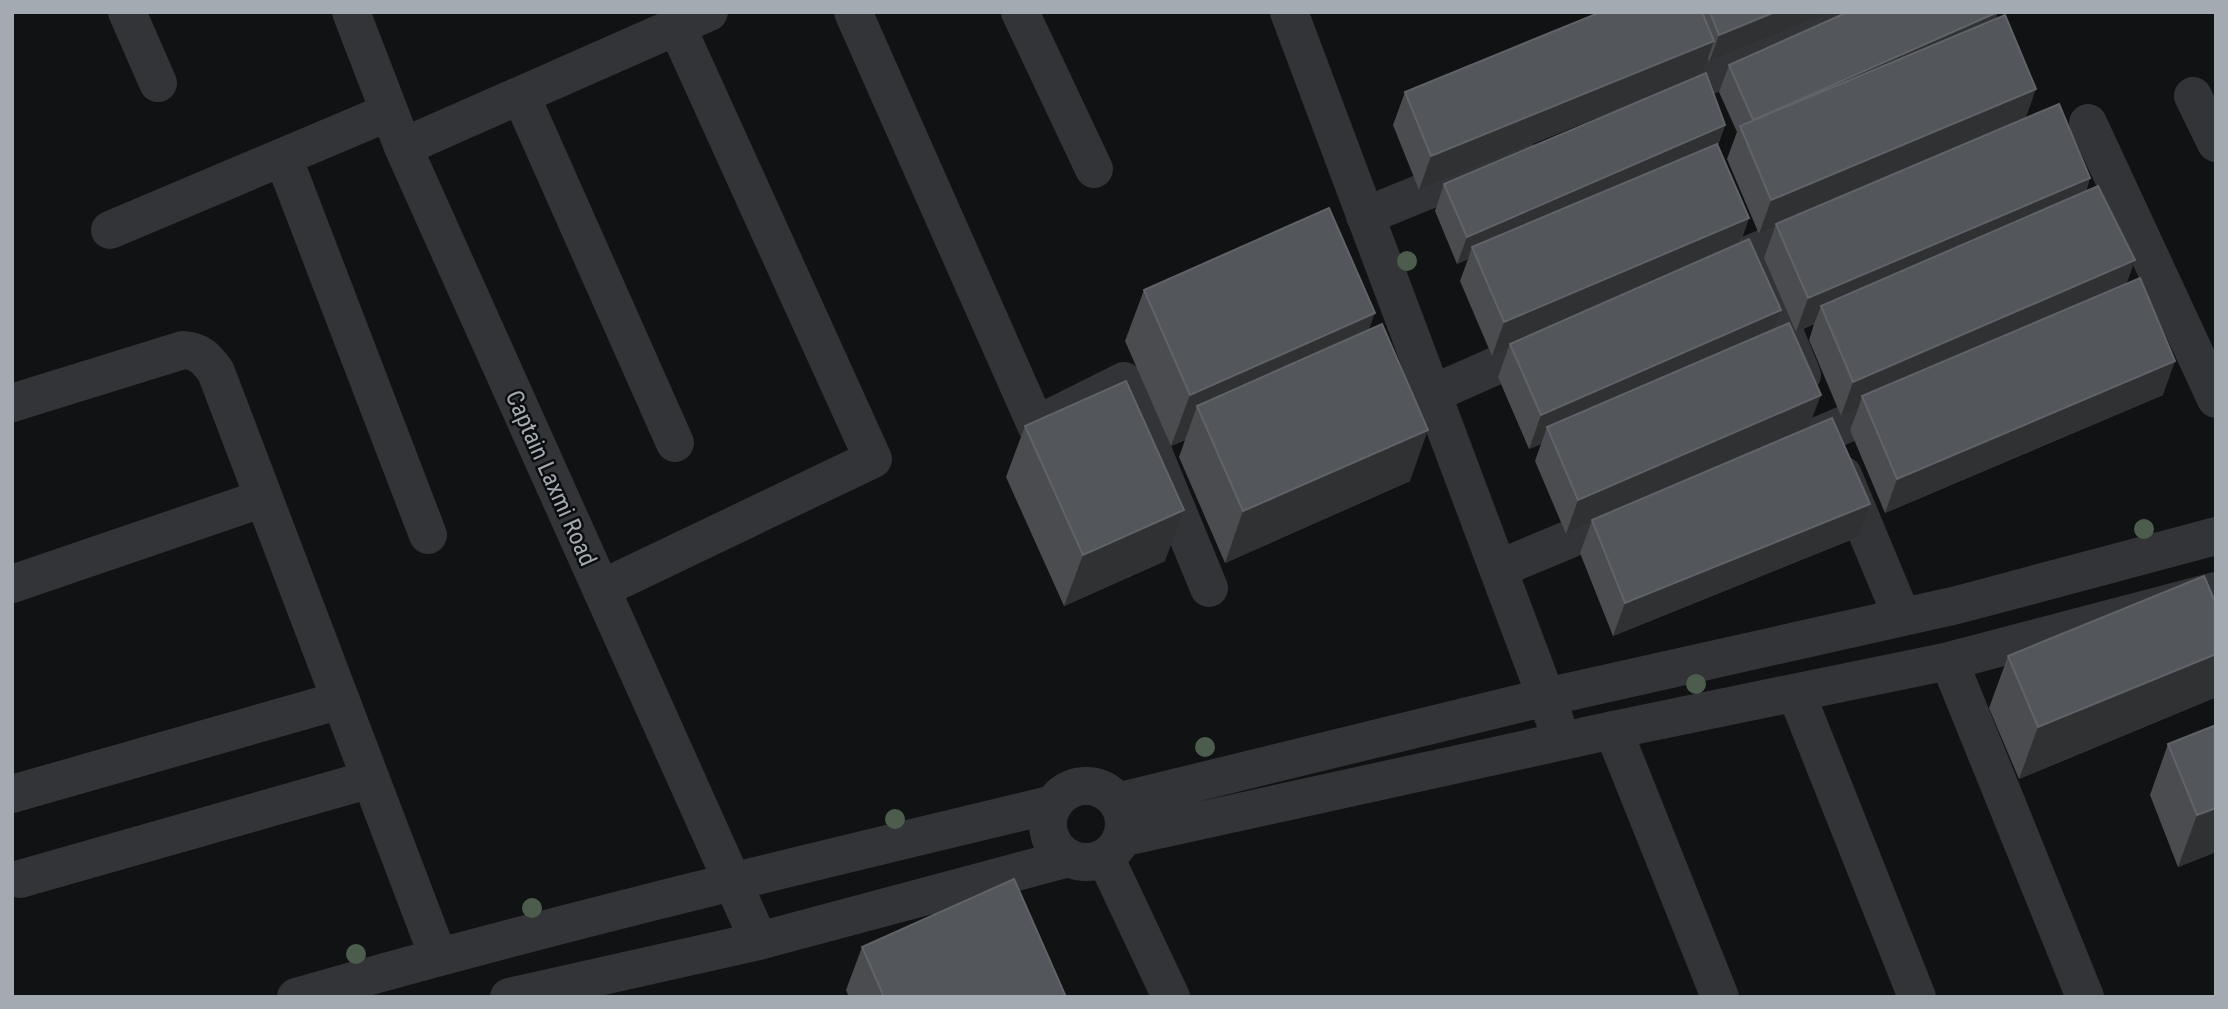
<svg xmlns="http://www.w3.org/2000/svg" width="2228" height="1009" viewBox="0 0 2228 1009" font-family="'Roboto Condensed',sans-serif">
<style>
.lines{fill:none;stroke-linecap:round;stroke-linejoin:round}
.minor{stroke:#333437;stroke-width:38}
.tree{fill:#4d5d4d}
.wall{fill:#4a4c4f}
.shaded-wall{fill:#2f3133}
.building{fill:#53565a;stroke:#606368;stroke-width:2}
.labels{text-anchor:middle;stroke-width:5;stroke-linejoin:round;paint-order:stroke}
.street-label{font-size:24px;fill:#a4aab2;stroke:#0c0d0e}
</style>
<rect width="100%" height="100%" fill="#111213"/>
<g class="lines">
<path class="minor" d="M127,12L158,83
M351,12L403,147L759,941
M853,12L1036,425L1124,381L1209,588
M1020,12L1094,169
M1289,12L1555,721
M1661,95L1863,12
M521,96L675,443
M2193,96L2216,143
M2088,123L2216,399
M403,147L709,12
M283,157L428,535
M1365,216L1517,154
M110,230L389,112
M1758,268L1802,375
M1707,273L1815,226
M1432,394L1552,341
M12,403L183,350C200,351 207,359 216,372L438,956
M1787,449L1900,401
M1843,475L1902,617
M1498,569L1635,512
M12,584L264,498
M601,589L873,459L677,27
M1949,661L2085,997
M1796,693L1917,997
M1613,730L1720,997
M1048 824a38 38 0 1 1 76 0a38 38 0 1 1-76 0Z
M12,794L341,700
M1117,802L1546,697L1957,605L2216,536
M1121,838L1613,730L1949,661L2216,591
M1105,857L1171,997
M20,879L371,779
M296,997C547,925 800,865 1054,804
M509,997L759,941L1069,858"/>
</g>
<g class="tree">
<circle cx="1407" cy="261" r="10"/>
<circle cx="2144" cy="529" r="10"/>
<circle cx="1696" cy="684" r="10"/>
<circle cx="1205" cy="747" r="10"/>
<circle cx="895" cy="819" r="10"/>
<circle cx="532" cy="908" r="10"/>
<circle cx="356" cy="954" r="10"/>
</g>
<path class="wall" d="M1601,12H1831L1709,62L1708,58L1702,75L1419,190L1393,125L1405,92Z
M1998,12L1996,18L2026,118L2090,178L2086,191L2135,260L2126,284L2163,395L1885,513L1850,430L1858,409L1841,416L1809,340L1814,324L1796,332L1764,258L1775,227L1759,234L1727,159L1737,132L1719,92L1729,65Z
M1725,125L1718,145L1749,218L1740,243L1774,329L1809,428L1858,537L1613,636L1580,553L1591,523L1566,534L1535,461L1541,444L1529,449L1498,377L1508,349L1492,356L1460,281L1468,259L1457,264L1435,211L1444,184Z
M1144,290L1369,330L1410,481L1225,563L1179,457L1185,440L1171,446L1125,341Z
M1025,426L1165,561L1064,606L1006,477Z
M2008,656L2214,698L2019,779L1989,708Z
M2168,744L2216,852L2178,867L2150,795Z
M862,947L1066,997H849L846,990Z"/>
<path class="shaded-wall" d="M1775,12H1831L1709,62L1719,35Z
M1998,12L1988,39L1754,121Z
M1714,41L1702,75L1419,190L1431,156Z
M2036,89L2024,123L1776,224L1775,227L1759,234L1771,200Z
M1725,125L1715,152L1472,247L1468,259L1457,264L1467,237Z
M2090,178L2078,212L1821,306L1814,324L1796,332L1808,298Z
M1749,218L1736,252L1510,344L1508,349L1492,356L1504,322Z
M2135,260L2123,293L1862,396L1858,409L1841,416L1853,382Z
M1781,310L1768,344L1547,427L1541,444L1529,449L1541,415Z
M1375,313L1356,365L1197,406L1185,440L1171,446L1190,395Z
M2175,361L2163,395L1885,513L1897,479Z
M1821,395L1808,429L1592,520L1591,523L1566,534L1578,500Z
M1428,430L1410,481L1225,563L1243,511Z
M1870,504L1858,537L1613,636L1625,603Z
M1184,510L1165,561L1064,606L1083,555Z
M2216,654V694L2214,698L2019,779L2038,727Z
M2216,808V852L2178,867L2197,815Z"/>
<path class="building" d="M1601,12H1702L1714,41L1431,156L1405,92Z
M1710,12H1775L1719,35Z
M1848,12H1998L1753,120L1729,65Z
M2005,15L2036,89L1771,200L1740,126Z
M1706,73L1725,125L1467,237L1444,184Z
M2059,104L2090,178L1808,298L1776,224Z
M1717,144L1749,218L1504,322L1472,247Z
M2098,186L2135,260L1853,382L1821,306Z
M1329,208L1375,313L1190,395L1144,290Z
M1749,239L1781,310L1541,415L1510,344Z
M2140,278L2175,361L1897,479L1862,396Z
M1789,323L1821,395L1578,500L1547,427Z
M1382,324L1428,430L1243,511L1197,406Z
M1126,381L1184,510L1083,555L1025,426Z
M1832,418L1870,504L1625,603L1592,520Z
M2204,576L2216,604V654L2038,727L2008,656Z
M2216,725V808L2197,815L2168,744Z
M1014,879L1066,997H884L862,947Z"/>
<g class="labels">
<g class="street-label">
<text transform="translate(551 478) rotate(66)" y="8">Captain Laxmi Road</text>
</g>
</g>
<rect width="2228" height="1009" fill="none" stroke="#a4aab2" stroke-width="28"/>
</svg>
